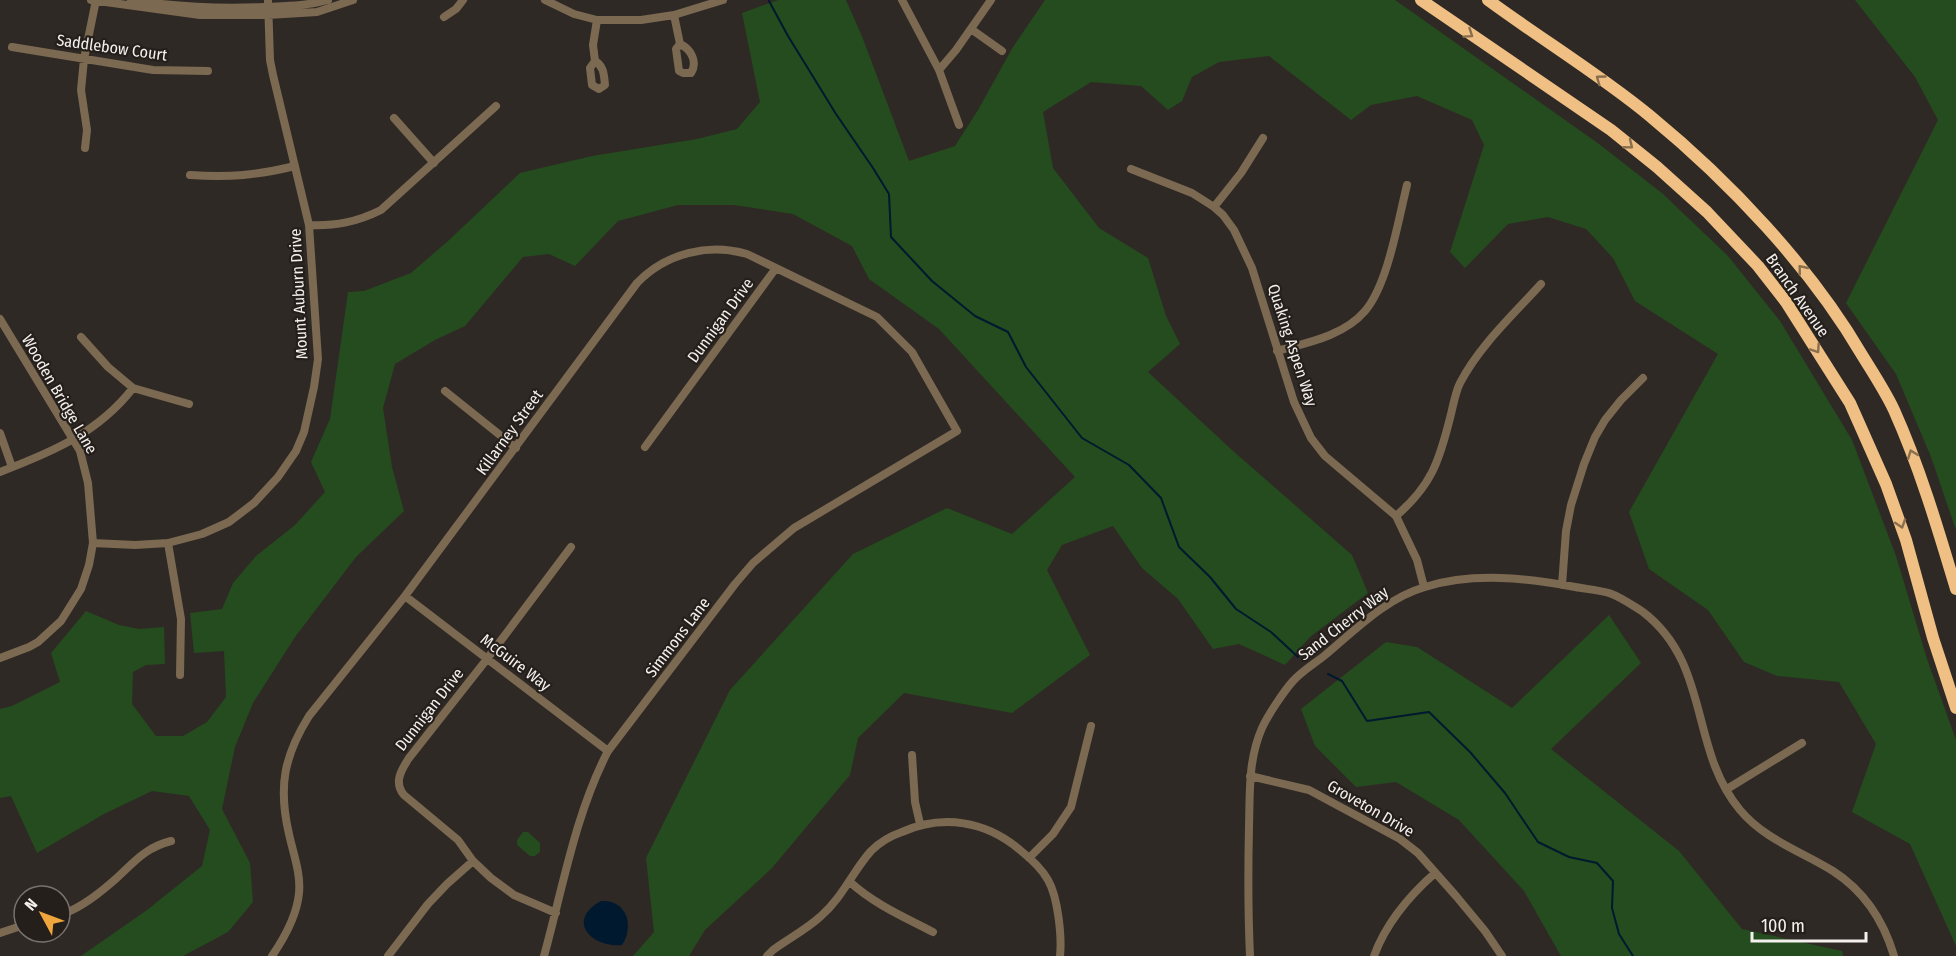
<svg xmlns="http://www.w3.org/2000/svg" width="1956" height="956" viewBox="0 0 1956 956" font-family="'Fira Sans Condensed',sans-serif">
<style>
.green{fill:#244c1e}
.water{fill:#00192f}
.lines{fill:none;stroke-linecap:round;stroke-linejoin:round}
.stream{stroke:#00192f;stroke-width:2}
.minor{stroke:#7c6951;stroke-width:8}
.highway{stroke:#efbf83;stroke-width:12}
.oneway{stroke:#8a6f4f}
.labels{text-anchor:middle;stroke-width:4.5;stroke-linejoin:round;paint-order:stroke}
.street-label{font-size:16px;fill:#f4f0ed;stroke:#251f1b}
</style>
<rect width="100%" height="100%" fill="#2f2925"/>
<path class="green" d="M778,0H846L863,39L909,161L955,146L978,110L1013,47L1045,0H1395L1599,144L1663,194L1728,256L1780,321L1852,440L1896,556L1927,659L1956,740V946L1910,844L1852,812L1876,744L1839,682L1777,676L1744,662L1708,610L1649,569L1629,512L1718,354L1635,301L1613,258L1586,229L1548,217L1508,224L1465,268L1450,252L1484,145L1472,120L1417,96L1371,105L1351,120L1269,56L1219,62L1192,77L1182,101L1168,110L1141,86L1091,82L1043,112L1053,168L1099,228L1148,258L1166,316L1180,344L1148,372L1232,450L1352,555L1368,593L1310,637L1285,665L1239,644L1213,649L1178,599L1142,568L1113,526L1062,545L1047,570L1090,655L1012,713L904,693L858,738L850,775L772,868L705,930L689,956H633L654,932L646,858L730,690L853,554L947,508L1012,534L1075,477L939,329L869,279L852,246L793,214L734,205H678L618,221L575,266L549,254L523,257L465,326L435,340L395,364L383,408L392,467L404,511L356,557L295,637L253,703L235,747L222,809L250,863L253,902L228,932L183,956H81L147,910L202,866L210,830L189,796L152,791L104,814L37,853L11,796L0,798V709L12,706L60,682L51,653L86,611L119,625L139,629L164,627L165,664L146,665L133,672L132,704L156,736H183L207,722L226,697L224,651L194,653L190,613L222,609L233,583L256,556L295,525L325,492L311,462L330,419L348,292L364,291L411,273L448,241L520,173L592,156L697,139L737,129L760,102L742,13Z
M1855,0H1956V530L1931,457L1896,374L1846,303L1938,120L1915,77Z
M1609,615L1641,663L1551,749L1679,851L1742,929L1842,951L1843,956H1561L1524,891L1459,820L1396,782L1356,787L1315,746L1301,709L1386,642L1417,647L1512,708Z
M523,832H528L540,843V852L535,856H530L517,845V840Z"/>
<path class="water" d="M601,901C626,899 635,925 622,945C592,948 565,921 601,901Z"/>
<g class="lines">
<path class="stream" d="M769,1L788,36L836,114L873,168L889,194L891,237L932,281L975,316L1008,332L1026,367L1082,438L1129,465L1161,498L1179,547L1210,577L1236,609L1271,632L1298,657
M1328,674L1342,681L1367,721L1429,712L1470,752L1505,793L1538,842L1569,857L1597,863L1613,881L1612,908L1619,934L1633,956"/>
<path class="minor" d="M91,0L200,15H268L317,12L353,0
M131,0C176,7 219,9 264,7C287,6 307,6 328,0
M545,0L574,14L597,20H641L674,15L723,0
M902,0L939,70L959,125
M674,15L680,44L676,49L679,71L683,73H691C698,62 691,49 680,44
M444,17L456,9L463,0
M971,29L1002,51
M12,47L153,70L208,71
M595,61L590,68L592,85L599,89L605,85C604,75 604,66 595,61L593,45L597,20
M939,70L956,50L991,0
M394,118L434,163
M85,148L87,130L81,90L84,59L96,0
M1131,169L1192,193L1214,207L1223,215L1234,230L1252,268L1294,402L1311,438L1325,456L1396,516L1417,560L1424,587
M190,175C229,178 258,175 295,166
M1214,207L1241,173L1263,138
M309,225C336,226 357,222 381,210L496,106
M0,319L80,451L88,483L93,543L89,565L81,589L61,621L38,642L29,647L0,658
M81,337L108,367L133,388L189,404
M1277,351C1306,343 1344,336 1365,311C1388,284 1398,221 1407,185
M445,391L516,448
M0,433L12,467
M645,447L776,268
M0,472C52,452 98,433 133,388
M1396,516C1431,486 1439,462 1450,418C1453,407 1455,393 1460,383C1480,345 1513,315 1541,284
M93,543L135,545L168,543L202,534L229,522L254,503L278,477L296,451L304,432L314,387L318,359L309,225L273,75L270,60L268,0
M168,543L181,619L180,675
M1562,585L1566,531L1571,505L1584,464L1595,437L1605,420L1621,400L1643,378
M405,596L608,751
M912,755L915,802L920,824
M1250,776L1309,790L1400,839L1418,853L1456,896L1485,931L1502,956
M1727,789L1802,743
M1029,858L1053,834L1071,807L1091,726
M850,882C874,904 904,917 933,932
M556,913L514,895L491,878L473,861L458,840L404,795C393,782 402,769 409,758L487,659L571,547
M60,915C79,909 96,896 111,883C132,865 143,848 171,841
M0,933L24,925
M272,956C285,937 297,916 299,893C301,873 293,853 289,834C278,787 284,756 309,716L405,596L637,283C666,253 708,243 747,254L877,317L912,352L957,431L794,528L753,563L735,584L608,751C575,815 563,887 544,956
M388,956L428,904L447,884L473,861
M767,956L773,950C788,939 807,929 821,916C842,898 853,871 871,851C880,842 890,836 902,832C943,814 986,821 1020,850C1030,858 1042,869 1048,880C1058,897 1062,937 1060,956
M1250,956C1248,913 1248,870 1249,827C1250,792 1248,760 1262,728C1268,715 1284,691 1293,681C1302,671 1314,664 1324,656C1354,631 1386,598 1425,587C1473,572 1527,578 1575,587C1586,589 1598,590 1609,593C1621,597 1632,605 1643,612C1711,664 1689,749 1740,810C1765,840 1801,851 1833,871C1864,891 1884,922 1894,956
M1374,956C1386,923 1409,896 1435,873"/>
<path class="highway" d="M1421,0L1611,130L1657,167L1707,212L1758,266L1786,302L1850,403L1886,484L1906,540L1933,638L1956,708
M1488,0C1541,39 1599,74 1650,116C1729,181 1810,266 1862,355C1873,373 1885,391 1894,410C1920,468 1938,529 1956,589"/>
</g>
<defs><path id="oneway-chevron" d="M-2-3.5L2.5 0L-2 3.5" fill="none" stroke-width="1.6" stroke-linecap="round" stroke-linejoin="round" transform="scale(1.5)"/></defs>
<g class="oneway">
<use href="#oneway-chevron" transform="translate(1469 34) rotate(34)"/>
<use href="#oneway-chevron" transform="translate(1600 79) rotate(-144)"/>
<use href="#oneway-chevron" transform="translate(1629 145) rotate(39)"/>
<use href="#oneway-chevron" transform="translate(1802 269) rotate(-129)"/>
<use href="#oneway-chevron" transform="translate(1816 349) rotate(56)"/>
<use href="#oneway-chevron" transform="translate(1912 454) rotate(-111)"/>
<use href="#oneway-chevron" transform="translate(1901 524) rotate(72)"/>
</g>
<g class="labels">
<g class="street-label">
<text transform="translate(112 47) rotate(8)" y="6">Saddlebow Court</text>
<text transform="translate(298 294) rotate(-93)" y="6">Mount Auburn Drive</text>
<text transform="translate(1798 295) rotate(55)" y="6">Branch Avenue</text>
<text transform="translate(720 320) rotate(-54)" y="6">Dunnigan Drive</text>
<text transform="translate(1293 345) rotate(72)" y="6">Quaking Aspen Way</text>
<text transform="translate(60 394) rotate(60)" y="6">Wooden Bridge Lane</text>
<text transform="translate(509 432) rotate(-54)" y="6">Killarney Street</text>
<text transform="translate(1343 623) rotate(-38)" y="6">Sand Cherry Way</text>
<text transform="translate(677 637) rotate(-53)" y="6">Simmons Lane</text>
<text transform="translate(516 662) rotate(37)" y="6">McGuire Way</text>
<text transform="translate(429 709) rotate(-52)" y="6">Dunnigan Drive</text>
<text transform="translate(1371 808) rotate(30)" y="6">Groveton Drive</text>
</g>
</g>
<g transform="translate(42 914) rotate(311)"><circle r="28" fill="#251f1b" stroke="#78736f" stroke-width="1.5"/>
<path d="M0-4.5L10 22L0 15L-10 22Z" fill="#efa73d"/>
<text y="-9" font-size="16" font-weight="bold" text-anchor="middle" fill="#f4f0ed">N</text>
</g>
<path d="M1752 932v9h114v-9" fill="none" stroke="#f4f0ed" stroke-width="3"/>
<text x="1761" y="932" font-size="18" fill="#f4f0ed" stroke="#251f1b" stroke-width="4.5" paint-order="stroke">100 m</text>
</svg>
